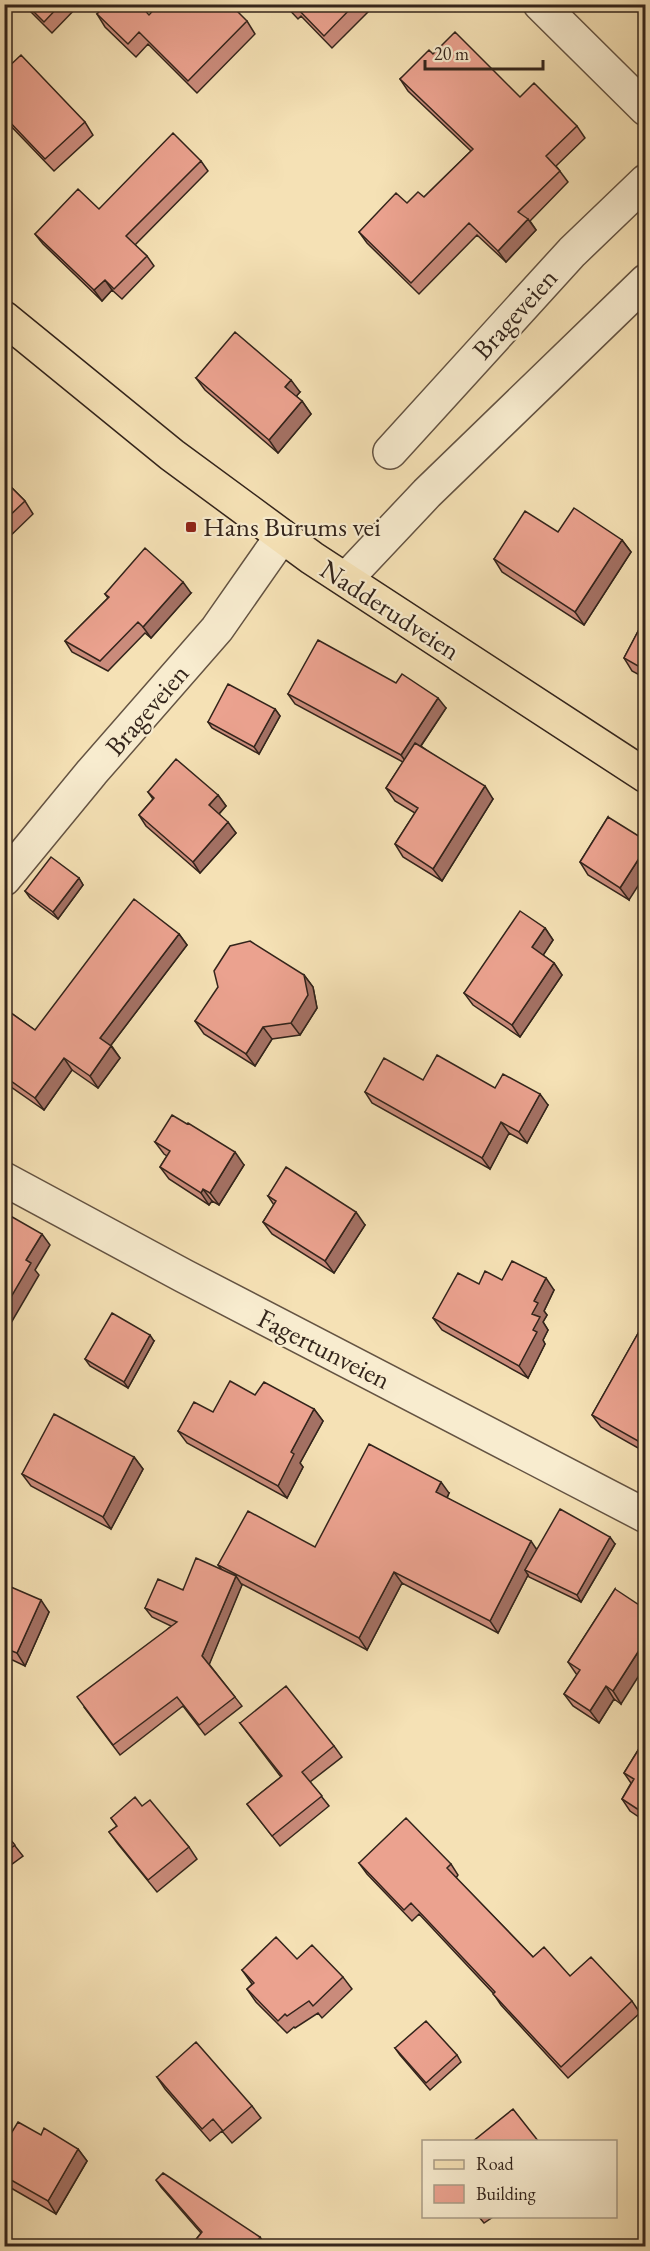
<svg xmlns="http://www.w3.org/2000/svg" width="650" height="2251" viewBox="0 0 650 2251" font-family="'EB Garamond',serif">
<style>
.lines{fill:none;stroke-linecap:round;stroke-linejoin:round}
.minor-casing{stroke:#645342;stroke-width:36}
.major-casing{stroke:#33241b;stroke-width:36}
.minor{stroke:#f8eccf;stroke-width:33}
.major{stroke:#f5e1b5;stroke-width:33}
.wall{fill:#ca8b7b;stroke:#33241b;stroke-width:1.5}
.shaded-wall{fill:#a47164;stroke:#33241b;stroke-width:1.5}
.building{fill:#eba28f;stroke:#33241b;stroke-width:1.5}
.poi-dot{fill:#8f2418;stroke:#f8eccf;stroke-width:2}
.labels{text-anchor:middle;stroke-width:4.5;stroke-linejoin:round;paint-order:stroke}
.street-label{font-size:27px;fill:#33241b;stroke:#f8eccf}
.poi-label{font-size:27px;fill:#33241b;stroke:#f8eccf;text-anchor:start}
</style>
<rect width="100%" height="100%" fill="#f5e1b5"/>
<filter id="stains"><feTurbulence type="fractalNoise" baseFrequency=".00333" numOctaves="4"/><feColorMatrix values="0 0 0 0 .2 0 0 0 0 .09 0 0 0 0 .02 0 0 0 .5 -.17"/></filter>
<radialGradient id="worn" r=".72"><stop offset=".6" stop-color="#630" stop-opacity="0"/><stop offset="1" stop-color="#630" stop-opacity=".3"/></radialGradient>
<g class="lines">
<defs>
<path id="minor" d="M540,4L646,109
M390,452L572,252L646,181
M346,579L427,493L646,281
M4,879L92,772L217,629L282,536
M4,1179L184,1276L646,1516"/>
<path id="major" d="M4,318L172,455L312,558L646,776"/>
</defs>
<use href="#minor" class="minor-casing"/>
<use href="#major" class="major-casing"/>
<use href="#minor" class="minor"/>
<use href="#major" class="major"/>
</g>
<path class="wall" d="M23,4H80L52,33Z
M284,4H376L332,48L301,16L298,19Z
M97,14L149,15L247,21L255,34L197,93L148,44L136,57L105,27Z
M433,54L577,126L585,138L556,166L568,182L530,221L536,230L506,262L477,235L419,294L367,243L359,232L407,203L424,197L471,151L408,91L400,79Z
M4,71L85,122L93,135L54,171L4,119Z
M201,161L208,171L135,245L147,256L154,266L122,299L112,290L102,301L43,244L35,234L99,209Z
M196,378L300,392L296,396L302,401L311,414L278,453L205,390Z
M4,480L25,501L33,514L4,542Z
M622,540L631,552L584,625L502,572L494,559Z
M191,593L151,638L145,633L108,671L72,652L65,641L108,598L105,594Z
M645,618V678L632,671L624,658Z
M396,683L446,708L421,746L493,799L442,881L403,857L395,844L415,813L395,801L386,788L403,762L295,704L288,694Z
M275,709L280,716L259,754L212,728L208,722Z
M148,792L218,795L226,806L219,814L236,833L200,873L146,826L139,815L153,799Z
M608,817L629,900L588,875L580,862Z
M79,878L83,885L58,919L30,898L25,891Z
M545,928L553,940L543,955L554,963L562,975L520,1037L473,1005L464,993Z
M179,934L187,945L111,1045L120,1058L98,1088L72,1070L44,1110L4,1082V1008L35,1030Z
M304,975L313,987L317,1008L300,1035L272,1039L255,1066L204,1034L195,1021Z
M423,1080L495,1088L548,1105L527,1143L509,1133L490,1169L372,1103L365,1092Z
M155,1142L244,1165L219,1205L212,1201L209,1205L169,1179L160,1167L167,1156L164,1154Z
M268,1196L365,1225L334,1273L272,1234L263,1222L274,1205Z
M502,1280L554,1290L544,1311L547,1315L543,1322L548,1330L543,1340L545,1344L528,1378L442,1330L433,1318L479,1284Z
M645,1321V1452L601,1427L592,1415Z
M154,1341L128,1388L90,1366L85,1359Z
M255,1395L314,1409L323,1421L300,1463L303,1467L287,1498L187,1443L178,1431L213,1412Z
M134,1457L143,1469L111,1529L31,1486L22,1474Z
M449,1493L447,1498L537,1549L615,1544L581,1602L529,1577L528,1575L498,1633L402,1583L367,1650L242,1584L209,1664L242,1706L205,1735L183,1706L120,1755L84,1707L171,1626L152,1617L145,1608L222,1570L218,1565L315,1547Z
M4,1581L7,1585L49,1612L25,1666L4,1656Z
M615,1589L621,1704L614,1699L599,1723L573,1706L564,1694L577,1675L568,1662Z
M240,1723L334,1746L342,1757L310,1782L329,1806L280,1846L247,1804L281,1777Z
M645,1739V1821L630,1811L622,1799L631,1783L624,1773Z
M142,1806L189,1847L197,1859L157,1892L118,1844L109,1832L117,1826L111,1818Z
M4,1832L23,1856L4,1870Z
M359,1863L451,1864L458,1875L456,1878L533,1957L570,1976L632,2001L640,2013L568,2078L501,2005L493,1993L419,1914L412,1921L367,1874Z
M297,1959L343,1977L352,1989L322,2018L318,2013L295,2028L294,2027L287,2033L256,2002L247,1989L252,1984L242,1970Z
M395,2048L457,2055L461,2062L430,2090L400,2055Z
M157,2077L252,2106L261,2118L232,2143L222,2131L210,2141L165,2089Z
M41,2135L78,2149L87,2161L56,2214L4,2184V2145Z
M156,2180L264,2243L262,2247H190L201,2233L161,2187Z
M479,2217H493L484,2223Z"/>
<path class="shaded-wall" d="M528,219L536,230L506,262L498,251Z
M105,280L112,290L102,301L94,290Z
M291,380L300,392L294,399L285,387Z
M302,401L311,414L278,453L269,440Z
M622,540L631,552L584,625L575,612Z
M183,582L191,593L151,638L143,627Z
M438,698L446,708L408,765L401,755Z
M275,709L280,716L259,754L254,747Z
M485,786L493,799L442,881L433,869Z
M218,795L226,806L217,816L209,805Z
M228,822L236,833L200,873L193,862Z
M645,849V875L629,900L620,888Z
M79,878L83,885L58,919L53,912Z
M545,928L553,940L540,960L532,947Z
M179,934L187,945L108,1049L100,1038Z
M554,963L562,975L520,1037L512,1025Z
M304,975L313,987L317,1008L300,1035L291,1023Z
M263,1027L272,1039L255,1066L246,1054Z
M111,1046L120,1058L98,1088L90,1076Z
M64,1058L72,1070L44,1110L35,1098Z
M540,1094L548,1105L527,1143L519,1132Z
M501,1122L509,1133L490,1169L482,1158Z
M235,1152L244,1165L219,1205L210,1193Z
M203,1189L212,1201L209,1205L201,1193Z
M356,1212L365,1225L334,1273L325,1261Z
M42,1234L50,1245L35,1270L39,1275L4,1335V1309L26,1260Z
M546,1278L554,1290L544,1311L547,1315L543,1322L548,1330L543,1340L545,1344L528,1378L519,1366L533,1330L532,1314L534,1301Z
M150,1335L154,1341L128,1388L124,1382Z
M314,1409L323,1421L300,1463L303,1467L287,1498L278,1486L291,1452Z
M645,1428V1451L638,1441Z
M134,1457L143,1469L111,1529L103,1517Z
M441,1482L449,1493L444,1504L436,1492Z
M610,1537L615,1544L581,1602L577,1595Z
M531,1541L539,1553L525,1570L528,1575L498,1633L490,1621Z
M394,1572L402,1583L367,1650L359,1638Z
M236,1576L242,1585L209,1665L202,1656Z
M41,1600L49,1612L25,1666L17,1653Z
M645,1641V1666L621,1704L613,1691Z
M606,1686L614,1699L599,1723L590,1711Z
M78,2149L87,2161L56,2214L48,2201Z
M260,2237L264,2243L262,2247H253Z"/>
<path class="building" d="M26,4H61L44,22Z
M106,4H139L149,15L159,4H230L247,21L188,81L139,32L128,44L97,14Z
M293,4H355L324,36Z
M455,32L520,97L534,83L577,126L546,156L560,171L518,212L528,219L498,251L469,223L411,283L359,232L396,193L407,203L418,192L424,197L473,149L400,79L429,50L433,54Z
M21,55L85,122L45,159L4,116V71Z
M173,133L201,161L126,236L147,256L114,289L105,280L94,290L35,234L78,189L99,209Z
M235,332L291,380L285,387L302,401L269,440L196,378Z
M4,480L25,501L4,521Z
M574,508L622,540L575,612L494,559L525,511L558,532Z
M145,548L183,582L143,627L138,622L100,661L65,641L109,597L105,594Z
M645,618V670L624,658Z
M318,640L396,683L402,674L438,698L401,755L288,694Z
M228,684L275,709L254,747L208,722Z
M415,743L485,786L433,869L395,844L418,808L386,788Z
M176,759L218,795L209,805L228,822L193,862L139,815L154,798L148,792Z
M608,817L645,840V849L620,888L580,862Z
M51,857L79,878L53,912L25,891Z
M134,899L179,934L100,1038L111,1046L90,1076L64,1058L35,1098L4,1076V1008L35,1030Z
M520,911L545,928L532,947L554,963L512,1025L464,993Z
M250,941L304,975L308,995L291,1023L263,1027L246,1054L195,1021L218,987L214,971L230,946Z
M437,1055L495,1088L503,1074L540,1094L519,1132L501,1122L482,1158L365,1092L384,1058L423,1080Z
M172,1115L187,1124L188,1123L235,1152L210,1193L203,1189L201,1193L160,1167L170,1151L155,1142Z
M286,1167L356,1212L325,1261L263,1222L276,1201L268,1196Z
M7,1214L42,1234L26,1260L31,1263L4,1309V1219Z
M512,1261L546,1278L534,1301L538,1303L532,1314L540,1317L533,1330L537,1332L519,1366L433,1318L458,1273L479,1284L485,1271L502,1280Z
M112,1313L150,1335L124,1382L85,1359Z
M645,1321V1428L638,1441L592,1415Z
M230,1381L255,1395L264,1382L314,1409L291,1452L294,1454L278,1486L178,1431L194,1402L213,1412Z
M54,1414L134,1457L103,1517L22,1474Z
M369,1444L441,1482L436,1492L531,1541L490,1621L394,1572L359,1638L218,1565L248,1511L315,1547Z
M560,1509L610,1537L577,1595L525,1570Z
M196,1558L236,1576L202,1656L235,1697L199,1725L177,1697L113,1745L77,1697L177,1622L145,1608L158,1579L183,1590Z
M4,1584L41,1600L17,1653L4,1648Z
M615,1589L645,1609V1641L613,1691L606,1686L590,1711L564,1694L580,1670L568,1662Z
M286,1686L334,1746L302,1772L322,1796L272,1836L247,1804L282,1776L240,1723Z
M645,1739V1814L622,1799L634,1779L624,1773Z
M135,1797L142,1806L150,1800L189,1847L148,1880L109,1832L117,1826L111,1818Z
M406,1818L451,1864L447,1868L533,1957L544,1947L570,1976L591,1957L632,2001L561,2067L493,1994L495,1992L411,1903L404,1910L359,1863Z
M4,1832L15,1845L4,1853Z
M276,1937L297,1959L312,1945L343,1977L313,2006L309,2001L287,2016L285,2014L278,2021L247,1989L254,1983L242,1970Z
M426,2021L457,2055L426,2083L395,2048Z
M196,2042L252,2106L223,2131L213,2119L202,2129L157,2077Z
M513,2109L539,2142H472Z
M18,2122L41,2135L44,2128L78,2149L48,2201L4,2176V2145Z
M163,2173L260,2237L253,2247H190L202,2232L156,2180Z"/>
<rect class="poi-dot" x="185" y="521" width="12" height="12" rx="3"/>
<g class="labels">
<g class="street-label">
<text transform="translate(515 314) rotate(-48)" y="9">Brageveien</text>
<text transform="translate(390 610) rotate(33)" y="9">Nadderudveien</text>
<text transform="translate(147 710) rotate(-49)" y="9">Brageveien</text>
<text transform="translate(324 1349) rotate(27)" y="9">Fagertunveien</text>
</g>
<g class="poi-label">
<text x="203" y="536">Hans Burums vei</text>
</g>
</g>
<rect width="650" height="2251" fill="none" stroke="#f5e1b5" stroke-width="24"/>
<rect x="6" y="6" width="638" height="2239" fill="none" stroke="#33241b" stroke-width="3"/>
<rect x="12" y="12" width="626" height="2227" fill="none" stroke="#33241b" stroke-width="1.5"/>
<rect x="422" y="2140" width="195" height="78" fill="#f8eccf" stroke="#a99c87" stroke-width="1.5"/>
<rect x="434" y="2160" width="30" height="9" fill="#f5e1b5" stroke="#a99c87" stroke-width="1.5"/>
<text x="476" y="2170" font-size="18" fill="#33241b">Road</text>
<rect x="434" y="2185" width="30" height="18" fill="#eba28f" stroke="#a99c87" stroke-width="1.5"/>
<text x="476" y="2200" font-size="18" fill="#33241b">Building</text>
<path d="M425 60v9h118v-9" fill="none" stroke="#33241b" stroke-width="3"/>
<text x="434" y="60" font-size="18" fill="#33241b" stroke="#f8eccf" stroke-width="4.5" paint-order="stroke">20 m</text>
<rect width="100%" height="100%" filter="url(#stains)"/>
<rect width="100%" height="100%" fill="url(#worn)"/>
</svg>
